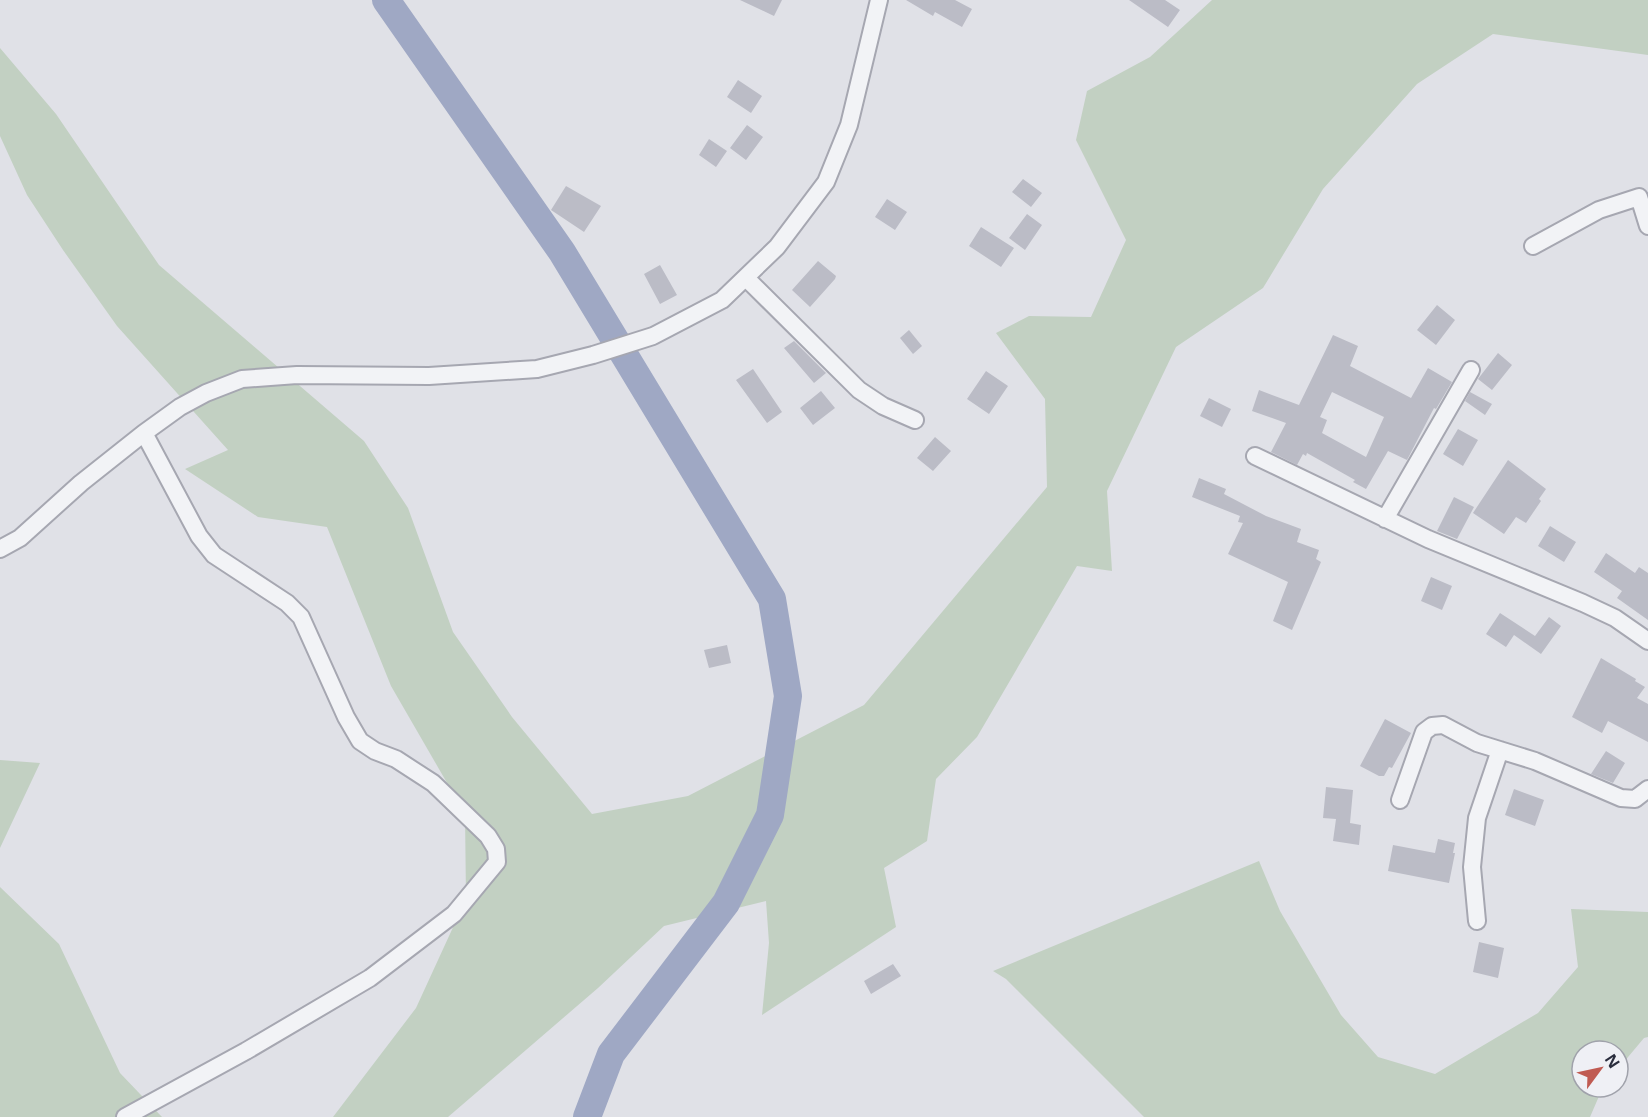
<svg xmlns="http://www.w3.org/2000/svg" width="1648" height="1117" viewBox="0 0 1648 1117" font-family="'Noto Sans',sans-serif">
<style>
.green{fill:#c2d0c2}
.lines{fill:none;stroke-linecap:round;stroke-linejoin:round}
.river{stroke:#9fa8c4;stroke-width:28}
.building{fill:#bbbcc6;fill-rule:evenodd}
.minor-casing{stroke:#a6a7b1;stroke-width:20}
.minor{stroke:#f2f3f6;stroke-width:16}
</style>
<rect width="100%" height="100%" fill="#e0e1e7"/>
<path class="green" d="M1212,0H1648V55L1493,34L1417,84L1323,189L1263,288L1176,347L1107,491L1112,571L1077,566L977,737L936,779L927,841L884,868L896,927L762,1015L769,943L766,901L664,926L598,988L448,1117H333L416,1008L466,899L465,814L391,686L327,527L258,517L185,469L228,450L117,326L63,250L27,195L0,136V48L56,114L159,265L364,441L408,508L453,632L512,717L592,814L688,796L864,705L1047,487L1045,399L996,333L1029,316L1091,317L1126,240L1076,140L1087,91L1150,57Z
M0,760L40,763L0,848Z
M1259,861L1280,911L1341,1015L1378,1057L1435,1074L1538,1013L1578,967L1571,909L1648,912V1037L1644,1038L1618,1069V1051H1582V1087H1603L1590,1117H1144L1006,979L993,971Z
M0,887L59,944L120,1073L162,1117H0Z"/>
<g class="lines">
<path class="river" d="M386,0L562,252L772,599L788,696L770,815L726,903L611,1054L587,1117"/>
</g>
<path class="building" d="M740,0H782L774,16Z
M906,0H955L972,9L962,27L935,12L933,16Z
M1129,0H1165L1180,10L1168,27Z
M738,80L762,96L751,113L727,97Z
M747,125L763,137L746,160L730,148Z
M709,139L727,151L716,167L699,155Z
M1023,179L1042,193L1031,207L1012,192Z
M566,186L601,206L584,232L551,210Z
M887,199L907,212L895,230L875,217Z
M1027,214L1042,225L1025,250L1009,238Z
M981,227L1014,248L1001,267L969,246Z
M818,261L836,276L835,279L810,307L792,290Z
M660,265L677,295L660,304L644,274Z
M1437,305L1455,320L1436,345L1417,330Z
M909,330L922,346L913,354L900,338Z
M1333,335L1358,346L1350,366L1411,398L1428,368L1452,382L1436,409L1434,408L1407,460L1388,451L1366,489L1353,482L1355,480L1307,453L1306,456L1303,454L1297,465L1271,452L1286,423L1252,411L1259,390L1299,405ZM1332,392L1384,417L1366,457L1322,433L1327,420L1320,417Z
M794,341L826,373L814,383L784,348Z
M1498,353L1512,365L1492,390L1478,379Z
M753,369L782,412L767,423L736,380Z
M986,371L1008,386L989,414L967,399Z
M821,391L835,408L813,425L800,408Z
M1470,392L1492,404L1485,415L1465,401Z
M1209,398L1231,409L1222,427L1200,416Z
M1458,429L1478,440L1463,466L1443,454Z
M935,437L951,451L933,471L917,458Z
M1508,460L1546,489L1539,499L1541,501L1526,523L1516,517L1504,534L1473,513Z
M1199,478L1226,489L1224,494L1266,516L1301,529L1297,542L1319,550L1316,559L1321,562L1292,630L1273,621L1288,582L1228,554L1243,523L1238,522L1240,516L1192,497Z
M1454,497L1474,507L1457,539L1437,531Z
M1550,526L1576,542L1564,562L1538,546Z
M1606,553L1635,573L1639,567L1648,573V620L1617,598L1622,591L1594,572Z
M1431,577L1452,586L1442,610L1421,601Z
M1500,613L1535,636L1549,617L1561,626L1541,654L1514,635L1506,647L1486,634Z
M727,645L731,663L709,668L704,650Z
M1601,658L1636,679L1635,681L1645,687L1637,698L1648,704V742L1608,721L1602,733L1572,717Z
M1385,719L1411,733L1392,768L1389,767L1384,776H1379L1360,766Z
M1606,751L1625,763L1613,783L1591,774Z
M1326,787L1353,790L1350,823L1361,825L1359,845L1333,841L1336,819L1323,818Z
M1514,789L1544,800L1535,826L1505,815Z
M1438,839L1455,843L1453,853H1455L1449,883L1388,871L1393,845L1435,853Z
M1479,942L1504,948L1498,978L1473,972Z
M893,964L901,976L871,994L864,981Z"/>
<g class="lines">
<defs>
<path id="minor" d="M1533,246L1599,210L1639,197L1648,226
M746,278L859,390L883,406L915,420
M1255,456L1428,539L1583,603L1615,618L1648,641
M1385,519L1471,370
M0,549L20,538L81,483L144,433L180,407L206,393L242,379L297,375L429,376L537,369L593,355L653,336L722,300L777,247L826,182L849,125L879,0
M1400,800L1424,732L1432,726L1443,725L1477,743L1535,761L1621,798L1635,799L1648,789
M1477,921L1472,867L1477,818L1500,750
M125,1117L246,1051L370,978L454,914L497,862L496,849L488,836L433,783L396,759L375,751L360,741L346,717L301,617L287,603L214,555L199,536L144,433"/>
</defs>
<use href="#minor" class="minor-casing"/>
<use href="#minor" class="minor"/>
</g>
<g transform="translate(1600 1069) rotate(57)"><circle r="28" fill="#eff0f5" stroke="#a0a2ab" stroke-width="1.5"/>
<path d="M0-4.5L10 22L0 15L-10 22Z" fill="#c05b52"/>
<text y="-9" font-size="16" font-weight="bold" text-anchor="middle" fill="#2a2d3d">N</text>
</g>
</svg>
